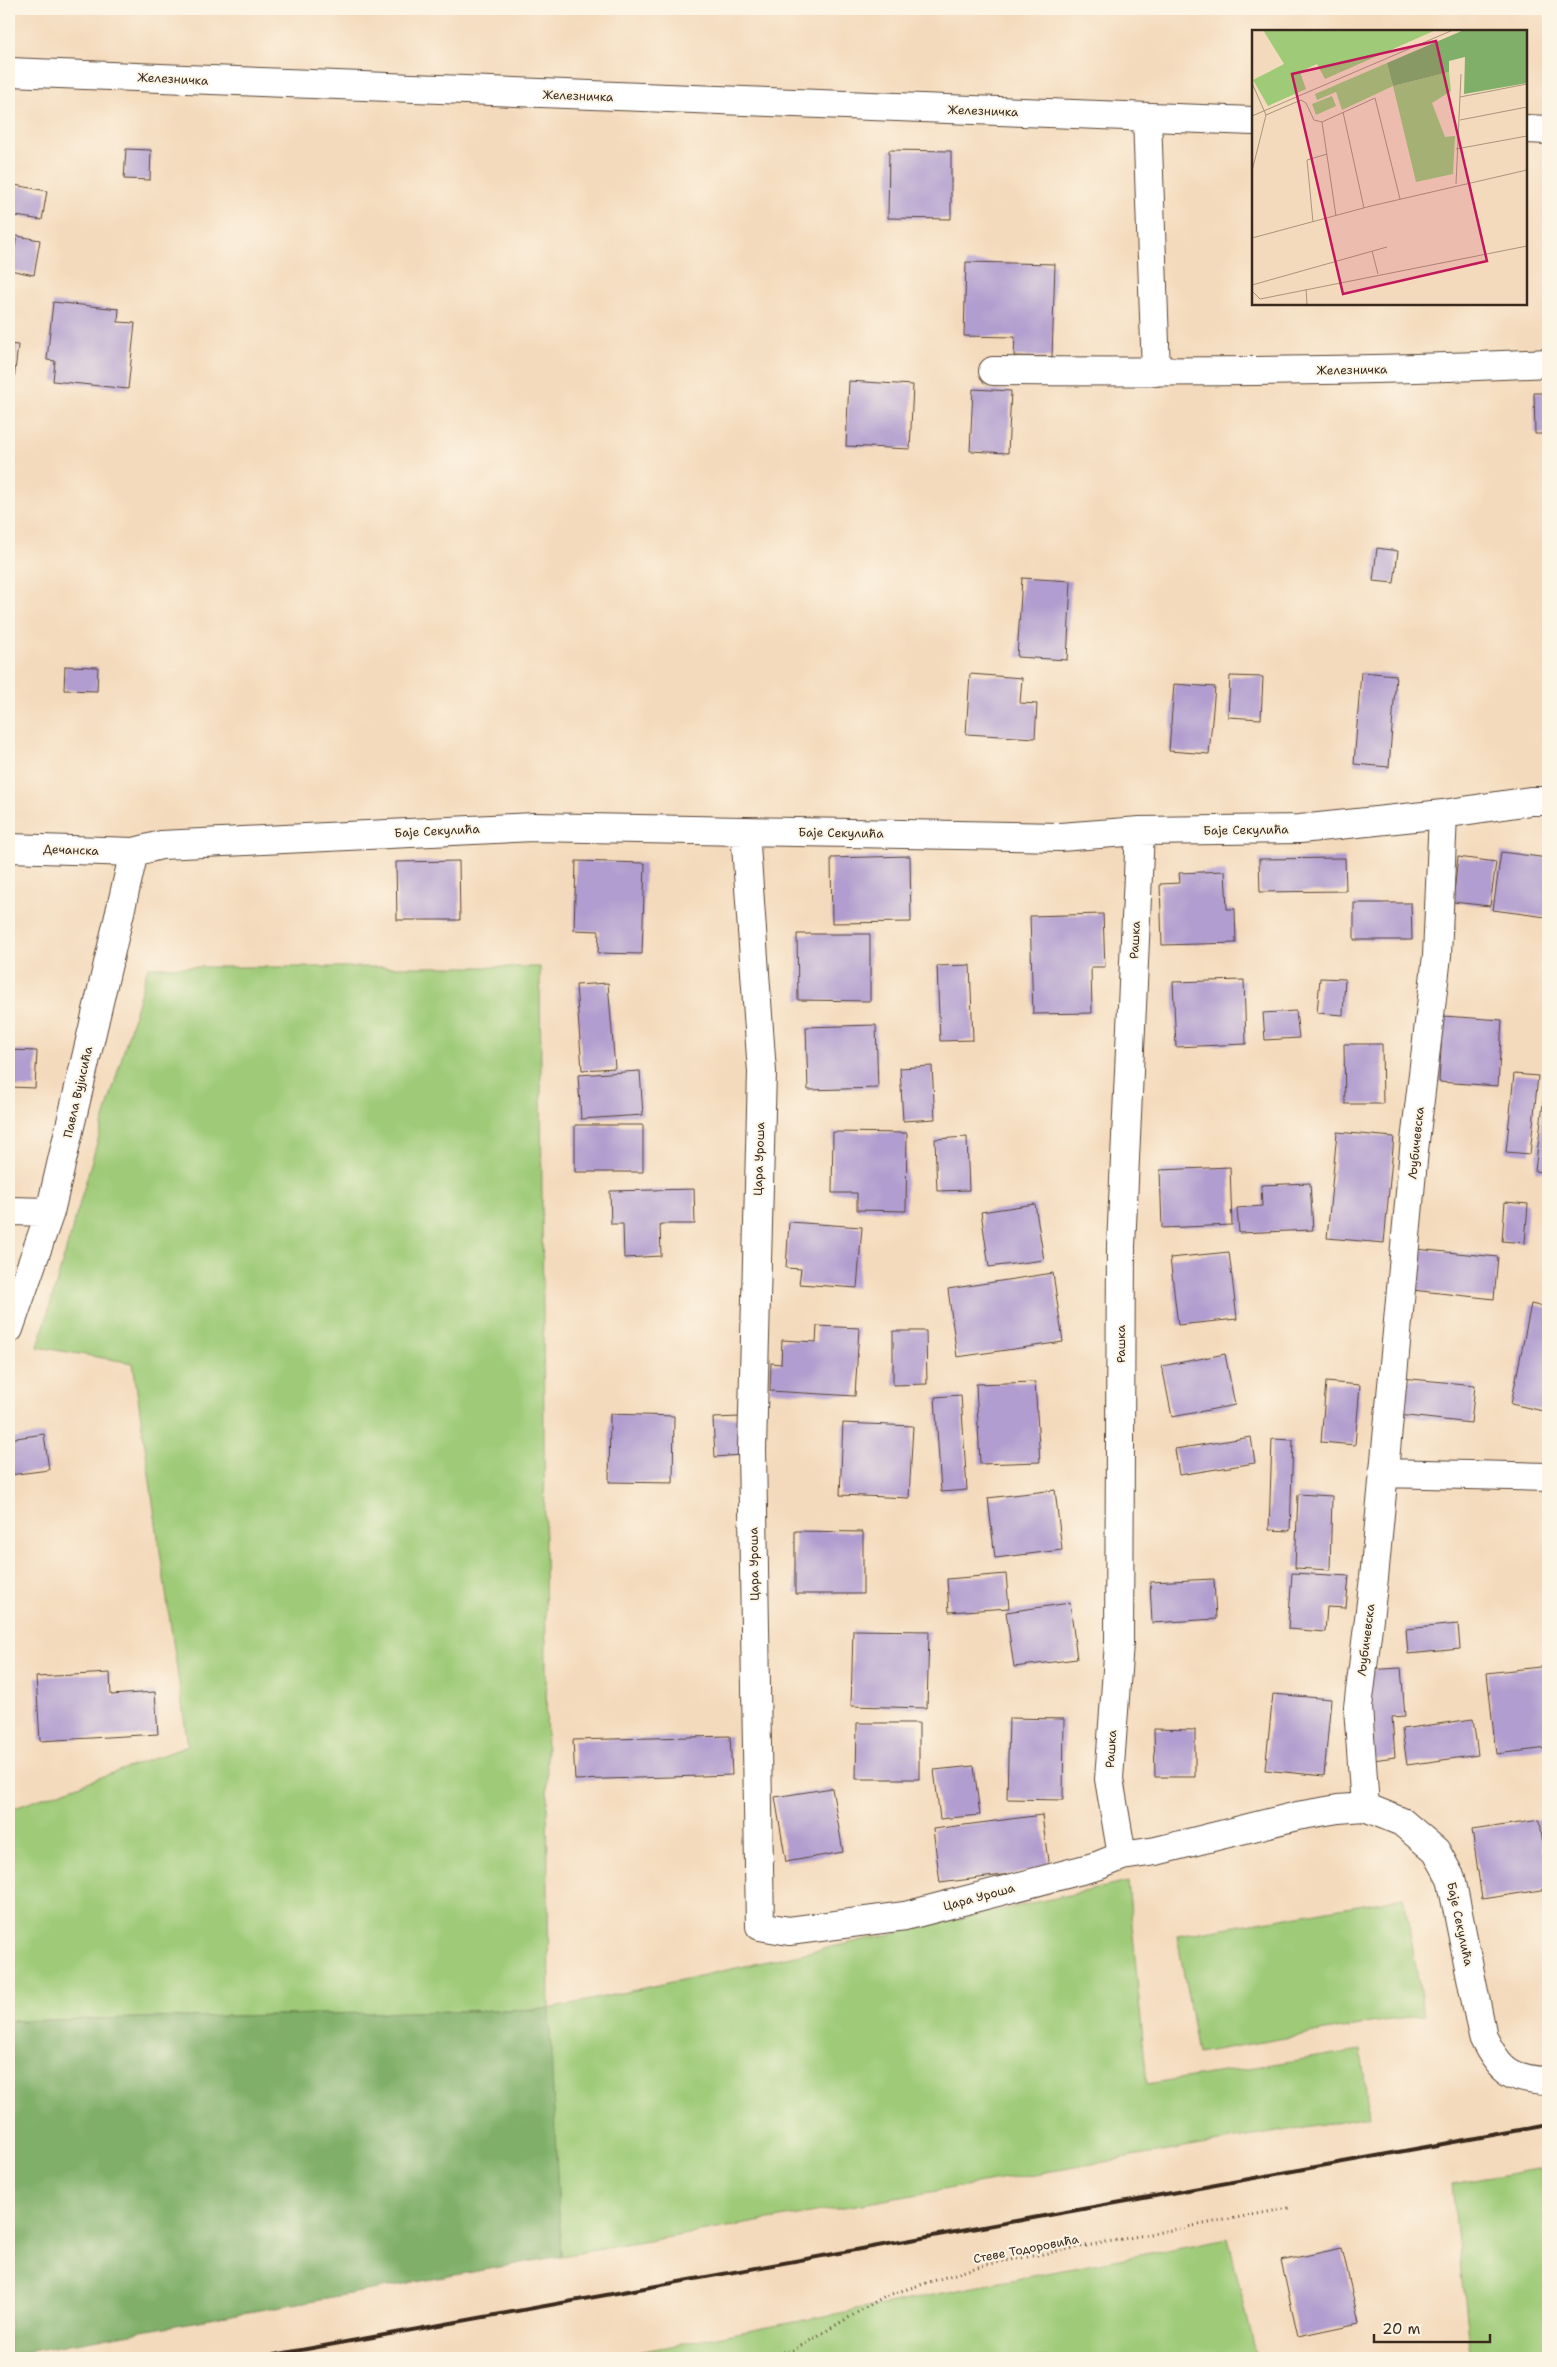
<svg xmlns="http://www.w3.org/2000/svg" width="1557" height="2367" viewBox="0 0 1557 2367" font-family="'Shantell Sans',sans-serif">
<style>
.green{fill:#9fcb78;stroke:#6d7a4b}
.forest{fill:#7faf68;stroke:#5d6c43}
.building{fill:#b19dcf}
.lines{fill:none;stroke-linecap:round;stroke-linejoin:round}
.street-casing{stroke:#574436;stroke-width:30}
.path{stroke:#574436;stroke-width:3;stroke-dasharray:1 4;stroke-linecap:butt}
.street{stroke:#fff;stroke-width:28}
.rail{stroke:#3b2a1e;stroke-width:4}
.labels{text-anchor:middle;stroke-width:4;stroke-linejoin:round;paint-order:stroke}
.street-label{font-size:12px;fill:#3b2a1e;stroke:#fcf5e5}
.inset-road{fill:none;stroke:#aa947d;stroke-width:1}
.view{fill:#c2185b;fill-opacity:0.15;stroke:#c2185b;stroke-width:2.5}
.inset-edge{fill:none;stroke:#3b2a1e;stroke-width:2.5}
</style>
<rect width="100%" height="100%" fill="#fcf5e5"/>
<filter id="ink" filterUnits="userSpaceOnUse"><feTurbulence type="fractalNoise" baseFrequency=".02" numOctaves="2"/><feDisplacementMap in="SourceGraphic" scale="10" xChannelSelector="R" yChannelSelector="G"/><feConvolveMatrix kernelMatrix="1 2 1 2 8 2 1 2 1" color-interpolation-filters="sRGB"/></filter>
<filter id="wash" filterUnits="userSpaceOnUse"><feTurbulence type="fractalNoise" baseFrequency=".0096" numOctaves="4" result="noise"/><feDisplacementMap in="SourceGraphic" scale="20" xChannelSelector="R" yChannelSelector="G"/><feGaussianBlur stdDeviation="1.12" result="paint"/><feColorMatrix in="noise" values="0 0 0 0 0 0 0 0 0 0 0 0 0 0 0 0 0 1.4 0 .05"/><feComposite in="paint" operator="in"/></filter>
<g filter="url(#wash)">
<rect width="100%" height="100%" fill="#f4dabc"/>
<path class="green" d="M148,967H540L549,2009L1128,1882L1147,2084L1361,2050L1369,2116L561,2256L548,2009L9,2021V1810L188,1746L133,1363L38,1347Z
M1404,1897L1424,2014L1198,2053L1177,1936Z
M1548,2167V2358H1470L1452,2184Z
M1228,2238L1257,2358H608Z"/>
<path class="forest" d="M549,2009L561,2256L9,2355V2021Z"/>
<g id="blocks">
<path class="building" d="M126,149L151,150L150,180L124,179Z
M889,150L951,151V219L888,218Z
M9,184L47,191L42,220L9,215Z
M17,236L40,240L34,275L10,270Z
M966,262L1055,264L1052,357L1014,356L1015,337L964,336Z
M53,302L119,309L118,322L135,323L128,389L53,381L55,361L47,360Z
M9,344L18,345L10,414L9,413Z
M849,381L913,385L910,449L846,446Z
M973,389L1011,391L1008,453L970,451Z
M1534,393H1548V434H1535Z
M9,528H12L10,550H9Z
M1377,548L1398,551L1394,583L1373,581Z
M1022,578L1071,581L1067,660L1017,657Z
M65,666L98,667L97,691L64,690Z
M1361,672L1396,675L1389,767L1354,764Z
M970,674L1022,678L1020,703L1037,704L1035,738L966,734Z
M1230,676L1263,677L1261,719L1228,717Z
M1174,684L1215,687L1209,754L1169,751Z
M1501,852L1548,858L1546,917L1493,910Z
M910,856L911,922L832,923L831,858Z
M1458,857L1496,862L1490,906L1453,902Z
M1345,858L1346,891L1260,892L1259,859Z
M459,861L460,920H397L396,862Z
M576,861L645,863L642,954L598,953L599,931L574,930Z
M1225,871L1227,909H1235L1236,943L1162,945L1160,884L1180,883L1179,873Z
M1354,903H1411L1412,940H1354Z
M1103,914L1105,967H1091L1092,1013L1033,1014L1030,916Z
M797,934H870V1001L798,1000Z
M970,965L973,1040L940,1041L937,966Z
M1320,978L1345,979L1343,1015L1317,1013Z
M1244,980L1246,1044L1176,1047L1173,982Z
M608,983L615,1068L582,1070L576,985Z
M1296,1011L1299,1038L1265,1040L1263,1013Z
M1443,1016L1502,1020L1498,1086L1439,1082Z
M876,1025L878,1088L808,1090L806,1027Z
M1344,1044H1382L1383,1104H1345Z
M9,1050L37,1051L35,1088L9,1087Z
M932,1066L935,1119L903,1121L900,1068Z
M640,1071L643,1115L581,1119L578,1075Z
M1514,1074L1538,1076L1530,1154L1506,1152Z
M1546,1078H1548V1173L1535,1171Z
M575,1125H643V1172H575Z
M833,1132L907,1133L906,1211L857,1210V1193H832Z
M1337,1132L1394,1137L1384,1243L1327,1238Z
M967,1137L969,1190L937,1191L935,1139Z
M1230,1167L1232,1225L1162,1228L1160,1170Z
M1310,1183L1313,1230L1239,1233L1237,1208L1262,1206L1261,1185Z
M694,1189L695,1224H660L661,1256L624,1258L623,1224H611L610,1191Z
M1505,1202L1528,1204L1525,1243L1502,1241Z
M1035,1204L1044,1260L989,1267L981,1212Z
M789,1222L862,1227L857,1288L799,1284L801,1269L786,1268Z
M1416,1249L1498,1257L1494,1299L1412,1290Z
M1229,1252L1237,1319L1178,1325L1170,1258Z
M1053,1273L1063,1342L957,1357L948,1289Z
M1531,1304L1548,1308V1412L1511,1404Z
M817,1326L859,1328L855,1396L770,1391L771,1363L781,1364L782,1340L816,1342Z
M893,1331H926L927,1384L893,1385Z
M1225,1354L1235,1405L1172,1417L1162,1366Z
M1401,1378L1475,1385L1471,1423L1398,1415Z
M1035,1382L1040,1462L980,1464L976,1384Z
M1326,1382L1360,1385L1355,1445L1321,1442Z
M961,1395L967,1490L941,1492L935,1397Z
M610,1414L674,1416L673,1483L609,1482Z
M740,1417L741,1455L715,1457L713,1418Z
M843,1423L913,1426L909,1498L840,1495Z
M44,1434L49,1470L9,1475V1439Z
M1251,1437L1255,1463L1179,1475L1175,1449Z
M1272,1439L1293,1440L1290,1531L1269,1530Z
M1055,1490L1062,1550L995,1558L988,1498Z
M1298,1494L1332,1496L1330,1570L1295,1568Z
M795,1531L863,1532V1594H795Z
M1292,1573L1349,1576L1346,1608L1327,1607L1325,1632L1288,1629Z
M1006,1574L1009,1608L949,1612L947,1579Z
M1214,1579L1216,1619L1152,1623L1150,1582Z
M1070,1603L1077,1659L1014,1667L1006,1612Z
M1458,1624L1460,1649L1408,1654L1406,1629Z
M853,1630L929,1631L927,1708L851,1706Z
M1548,1666V1748L1496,1754L1487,1673Z
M1401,1668L1405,1716L1392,1717L1395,1757L1373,1760L1366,1670Z
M110,1673L111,1695L155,1692L158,1734L40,1741L36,1677Z
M1273,1694L1331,1699L1324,1776L1265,1770Z
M1009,1718L1064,1719L1063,1800L1007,1799Z
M1473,1719L1478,1755L1407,1765L1402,1729Z
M857,1723H919V1779H856Z
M1154,1729L1195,1730V1777H1155Z
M730,1736L732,1775L575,1780L573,1740Z
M974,1766L980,1815L940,1819L934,1770Z
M832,1788L843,1852L786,1862L775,1797Z
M1042,1815L1049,1869L940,1883L933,1829Z
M1540,1820L1548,1889L1482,1899L1472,1830Z
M1342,2248L1359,2323L1298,2336L1281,2261Z"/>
</g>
</g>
<g filter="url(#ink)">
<use href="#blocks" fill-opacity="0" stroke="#574436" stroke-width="1"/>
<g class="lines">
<defs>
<path id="street" d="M9,72L1253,121
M1147,117L1156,372
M1526,129L1548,130
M993,371C1178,372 1363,372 1548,363
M745,831L762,1072L752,1450L760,1926L789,1931L905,1916L1097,1866L1122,1856L1156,1851L1297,1816L1338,1809L1365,1807L1402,1822L1436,1851L1451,1878L1483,2037C1499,2070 1511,2080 1548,2081
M9,848L134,852L161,845L534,827L1060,837L1140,831L1300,829L1443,814L1530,801H1548
M9,1211L50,1212
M9,1329L50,1212L134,852
M1383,1473L1548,1477
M1365,1807L1358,1707L1374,1578L1414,1150L1437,956L1443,814
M1122,1856L1109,1779L1119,1643L1121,1246L1140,831"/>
</defs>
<use href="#street" class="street-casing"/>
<path class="path" d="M753,2358L794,2350L885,2296L984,2265L1289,2208"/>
<use href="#street" class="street"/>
<path class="rail" d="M257,2358L1548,2125"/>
</g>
</g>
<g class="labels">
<g class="street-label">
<text transform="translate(173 79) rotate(3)" y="4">Железничка</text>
<text transform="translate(578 96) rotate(2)" y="4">Железничка</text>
<text transform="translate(983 111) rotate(2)" y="4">Железничка</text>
<text transform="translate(1352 370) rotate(-1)" y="4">Железничка</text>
<text transform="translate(1246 830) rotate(-1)" y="4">Баје Секулића</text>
<text transform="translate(437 831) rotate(-3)" y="4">Баје Секулића</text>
<text transform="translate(841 833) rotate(1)" y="4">Баје Секулића</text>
<text transform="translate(71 850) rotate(2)" y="4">Дечанска</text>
<text transform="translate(1135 940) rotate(-87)" y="4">Рашка</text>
<text transform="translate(78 1092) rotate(-77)" y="4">Павла Вујисића</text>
<text transform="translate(1416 1143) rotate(-84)" y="4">Љубичевска</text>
<text transform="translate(759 1159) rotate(-88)" y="4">Цара Уроша</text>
<text transform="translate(1121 1344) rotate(-90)" y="4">Рашка</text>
<text transform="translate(754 1564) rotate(-91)" y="4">Цара Уроша</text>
<text transform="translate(1366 1640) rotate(-83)" y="4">Љубичевска</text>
<text transform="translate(1111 1749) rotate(-86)" y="4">Рашка</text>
<text transform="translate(979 1897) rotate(-15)" y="4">Цара Уроша</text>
<text transform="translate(1460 1924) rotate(78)" y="4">Баје Секулића</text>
<text transform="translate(1026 2249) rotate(-11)" y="4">Стеве Тодоровића</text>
</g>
</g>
<g transform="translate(1252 30)">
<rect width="275" height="275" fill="#f4dabc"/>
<path d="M11,0H184L73,49L65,34L48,42L54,59L16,76L1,50L32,34ZM135,33L141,56L197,42L199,61L180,73L193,107L203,106L201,144L164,152L141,56L90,80L84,62L65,70L63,64ZM80,66L84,76L64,85L60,74Z" fill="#9fcb78"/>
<path d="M212,0H275V53L212,64L213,27L197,31V42L141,56L135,33Z" fill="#7faf68"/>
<path class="inset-road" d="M0,53L14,85M208,67L275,54M91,82L112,178M0,86L201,0M208,90L275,77M70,92L84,186M204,119L275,106M0,141L14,85L49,70L54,73L62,90L70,92L123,68L148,169M204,154L209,44M61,192L55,130L75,124M0,208L119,176L275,140M120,221L126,244M0,255L135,217M54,259L55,275M0,261L8,269L275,216"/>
<path class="view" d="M184,11L235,231L91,264L40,44Z"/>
<rect width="275" height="275" class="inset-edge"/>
</g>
<rect width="1557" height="2367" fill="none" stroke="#fcf5e5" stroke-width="30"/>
<path d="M1374 2334v8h116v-8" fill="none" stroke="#3b2a1e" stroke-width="2.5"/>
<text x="1382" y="2334" font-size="15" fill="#3b2a1e" stroke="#fcf5e5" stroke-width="4" paint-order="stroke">20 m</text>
</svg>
